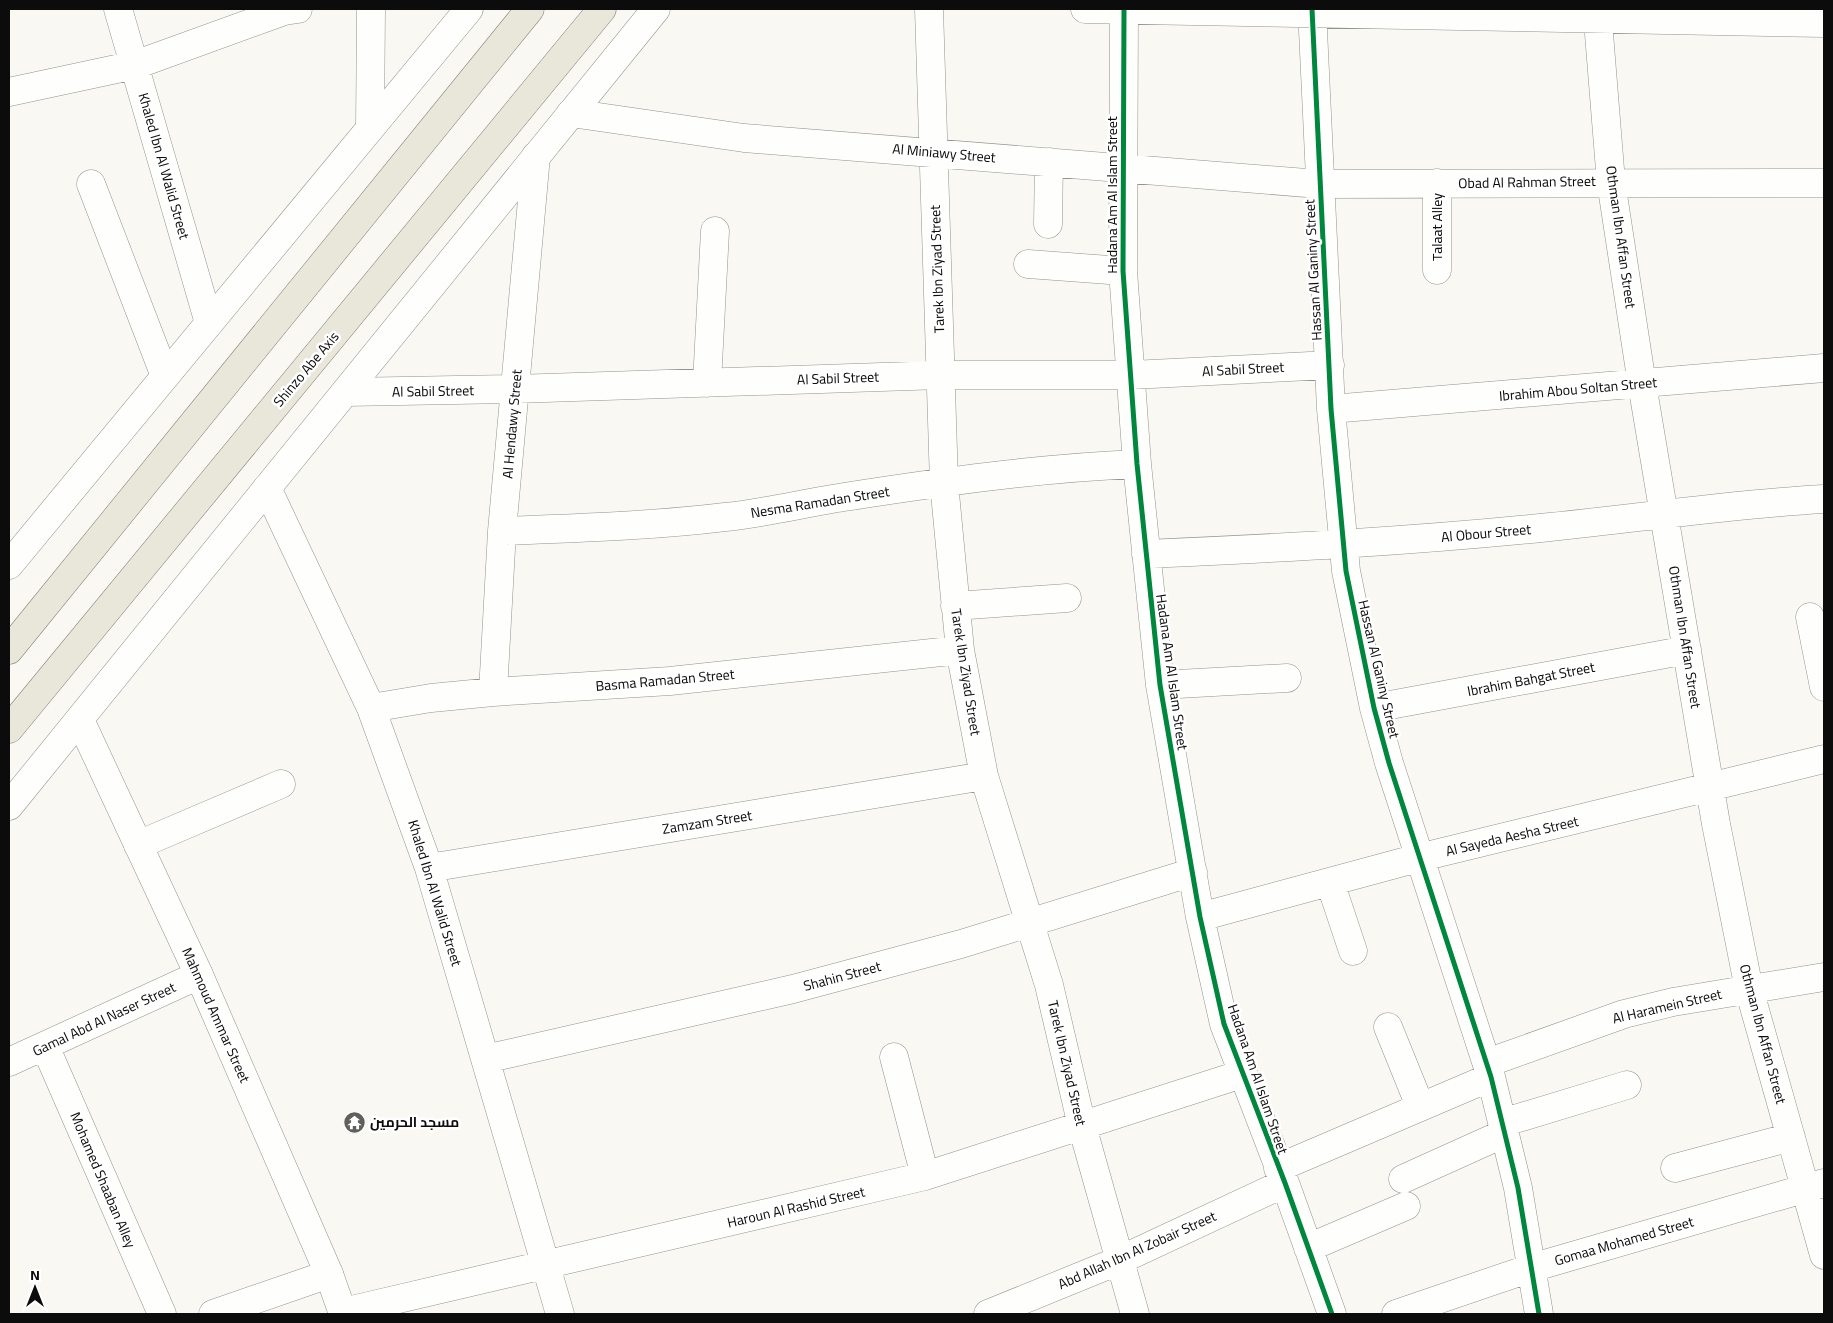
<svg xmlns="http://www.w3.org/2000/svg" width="1833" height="1323" viewBox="0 0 1833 1323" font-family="Georgia,Cairo,serif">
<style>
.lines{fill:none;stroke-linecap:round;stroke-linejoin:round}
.minor-casing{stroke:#939290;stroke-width:29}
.tertiary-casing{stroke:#939290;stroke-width:29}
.primary-casing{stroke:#80807d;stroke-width:29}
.minor{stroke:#fefefd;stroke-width:28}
.tertiary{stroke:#fefefd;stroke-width:28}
.primary{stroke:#e9e6da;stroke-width:28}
.cycleway-casing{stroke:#fff;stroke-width:8}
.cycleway{stroke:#00873e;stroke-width:5}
.labels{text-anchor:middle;stroke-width:5;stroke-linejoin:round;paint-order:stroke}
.street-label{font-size:14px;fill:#0c0c0c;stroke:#fff}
.poi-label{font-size:14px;font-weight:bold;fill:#0c0c0c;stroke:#fff;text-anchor:start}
</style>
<rect width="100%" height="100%" fill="#faf8f2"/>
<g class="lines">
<defs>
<path id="minor" d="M118,9L209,323
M929,9L944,483L960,650L984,776L1049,985L1082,1126L1135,1314
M1085,9L1824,23
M1124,9L1123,271L1137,464L1160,685L1200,917L1224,1024L1285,1183L1332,1314
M1312,9L1331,409L1346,571L1374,708L1389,763L1491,1077L1518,1188L1539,1314
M1597,9L1611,182L1642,384L1716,824L1749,989L1824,1255
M9,92L135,65L284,11L298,9
M571,113L744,138L1319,184L1824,183
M370,128L371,9
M1437,183V270
M91,184L165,376
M1048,224L1049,162
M1028,264L1123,271
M707,383L715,231
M346,392L515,389L941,375H1131L1330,365
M1331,409L1824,368
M267,488L371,708L429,868L560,1314
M502,531C577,528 651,526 725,517C765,513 805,503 844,497C941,482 1040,468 1137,464
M1146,554C1281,548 1415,541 1550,527C1641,518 1732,504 1824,499
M955,606L1067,598
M1810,617L1824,687
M1160,685L1287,678
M493,692L502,531L536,156
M371,708L431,698L493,692L670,681L960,650
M1374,708L1687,650
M138,845L281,784
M429,868L984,776
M1330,882L1353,951
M1200,917L1418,858L1824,759
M1388,1027L1420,1106
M45,1046L162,1314
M894,1057L925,1176
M485,1059L793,989L961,944L1193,872
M9,1062L199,975
M1487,1063L1624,1014L1673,1002L1824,977
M1502,1123L1627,1085
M1278,1168L1491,1077
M1675,1168L1791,1137
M1403,1179L1505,1133
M1308,1248L1406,1206
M343,1312L925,1176L1242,1074
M213,1314L329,1274
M988,1314L1118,1261L1285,1183
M1396,1314L1531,1268L1824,1183"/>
<path id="tertiary" d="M9,565L469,9
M80,720L199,975L329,1274L343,1314
M9,806L656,9"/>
<path id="primary" d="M9,650L530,9
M9,729L602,9"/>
</defs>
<use href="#minor" class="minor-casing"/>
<use href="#tertiary" class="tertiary-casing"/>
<use href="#primary" class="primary-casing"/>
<use href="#minor" class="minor"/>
<use href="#tertiary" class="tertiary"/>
<use href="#primary" class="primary"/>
<defs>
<path id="cycleway" d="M1124,9L1123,271L1137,464L1160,685L1200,917L1224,1024L1285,1183L1332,1314
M1312,9L1331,409L1346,571L1374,708L1389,763L1491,1077L1518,1188L1539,1314"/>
</defs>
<use href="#cycleway" class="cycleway-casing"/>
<use href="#cycleway" class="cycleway"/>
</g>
<defs>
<symbol id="temple-disc" viewBox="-11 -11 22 22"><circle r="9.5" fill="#5f5f5c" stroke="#fff"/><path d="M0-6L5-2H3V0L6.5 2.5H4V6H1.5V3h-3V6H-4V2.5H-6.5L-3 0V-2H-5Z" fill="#fff"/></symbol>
</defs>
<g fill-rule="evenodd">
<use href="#temple-disc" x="342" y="1110" width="25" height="25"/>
</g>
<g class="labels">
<g class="street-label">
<text transform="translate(944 153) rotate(5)" y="5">Al Miniawy Street</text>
<text transform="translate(164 166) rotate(74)" y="5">Khaled Ibn Al Walid Street</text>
<text transform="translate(1527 182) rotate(-1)" y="5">Obad Al Rahman Street</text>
<text transform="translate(1112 195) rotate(-90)" y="5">Hadana Am Al Islam Street</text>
<text transform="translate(1437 227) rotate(-90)" y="5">Talaat Alley</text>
<text transform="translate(1621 237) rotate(82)" y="5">Othman Ibn Affan Street</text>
<text transform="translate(937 269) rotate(-92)" y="5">Tarek Ibn Ziyad Street</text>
<text transform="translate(1313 270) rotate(-93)" y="5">Hassan Al Ganiny Street</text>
<text transform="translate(306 369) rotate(-50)" y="5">Shinzo Abe Axis</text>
<text transform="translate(1243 369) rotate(-3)" y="5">Al Sabil Street</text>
<text transform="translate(838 378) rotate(-2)" y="5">Al Sabil Street</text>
<text transform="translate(1578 389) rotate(-5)" y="5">Ibrahim Abou Soltan Street</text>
<text transform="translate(433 391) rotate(-1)" y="5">Al Sabil Street</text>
<text transform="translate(512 424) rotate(-85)" y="5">Al Hendawy Street</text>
<text transform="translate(820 502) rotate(-9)" y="5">Nesma Ramadan Street</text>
<text transform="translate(1486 533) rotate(-5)" y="5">Al Obour Street</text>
<text transform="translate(1685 637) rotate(81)" y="5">Othman Ibn Affan Street</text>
<text transform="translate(1379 669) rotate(77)" y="5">Hassan Al Ganiny Street</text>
<text transform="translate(966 672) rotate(81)" y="5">Tarek Ibn Ziyad Street</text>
<text transform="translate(1172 672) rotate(82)" y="5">Hadana Am Al Islam Street</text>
<text transform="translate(1531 679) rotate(-11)" y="5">Ibrahim Bahgat Street</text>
<text transform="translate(665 680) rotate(-5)" y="5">Basma Ramadan Street</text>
<text transform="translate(707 822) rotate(-9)" y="5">Zamzam Street</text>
<text transform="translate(1512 836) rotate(-13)" y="5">Al Sayeda Aesha Street</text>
<text transform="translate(435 893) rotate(73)" y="5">Khaled Ibn Al Walid Street</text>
<text transform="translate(842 976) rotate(-15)" y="5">Shahin Street</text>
<text transform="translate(1667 1006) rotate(-13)" y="5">Al Haramein Street</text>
<text transform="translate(216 1015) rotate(66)" y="5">Mahmoud Ammar Street</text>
<text transform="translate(104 1019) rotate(-25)" y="5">Gamal Abd Al Naser Street</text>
<text transform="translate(1763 1034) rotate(75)" y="5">Othman Ibn Affan Street</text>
<text transform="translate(1067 1063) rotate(77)" y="5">Tarek Ibn Ziyad Street</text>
<text transform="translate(1258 1079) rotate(71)" y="5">Hadana Am Al Islam Street</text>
<text transform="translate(103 1180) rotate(67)" y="5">Mohamed Shaaban Alley</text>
<text transform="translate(796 1207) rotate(-13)" y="5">Haroun Al Rashid Street</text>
<text transform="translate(1624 1241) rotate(-16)" y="5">Gomaa Mohamed Street</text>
<text transform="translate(1137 1250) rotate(-24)" y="5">Abd Allah Ibn Al Zobair Street</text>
</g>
<g class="poi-label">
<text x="370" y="1127">مسجد الحرمين</text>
</g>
</g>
<rect width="1833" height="1323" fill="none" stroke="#0c0c0c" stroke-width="20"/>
<g transform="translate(35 1288)" stroke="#ffffff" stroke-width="4" paint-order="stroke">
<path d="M0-4L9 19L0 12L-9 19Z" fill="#0c0c0c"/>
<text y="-8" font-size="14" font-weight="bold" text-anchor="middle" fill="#0c0c0c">N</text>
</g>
</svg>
